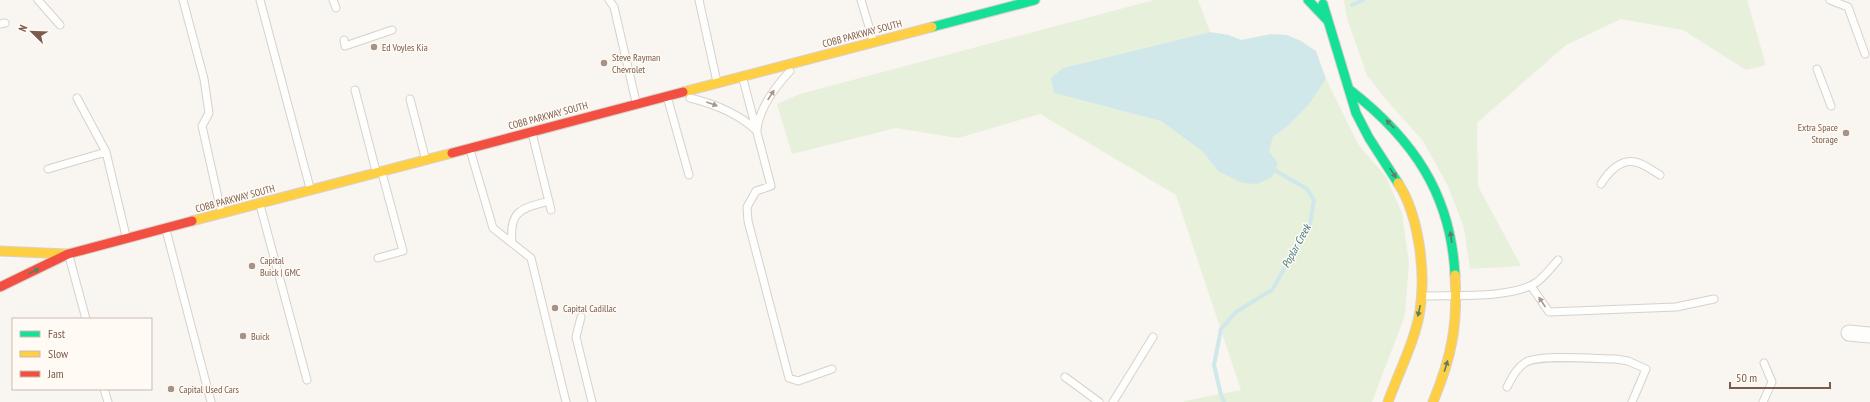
<svg xmlns="http://www.w3.org/2000/svg" width="1870" height="402" viewBox="0 0 1870 402" font-family="'PT Sans Narrow',sans-serif">
<style>
.green{fill:#e7f0db}
.water{fill:#d0e8ea}
.lines{fill:none;stroke-linecap:round;stroke-linejoin:round}
.stream{stroke:#d0e8ea;stroke-width:4}
.lane-casing{stroke:#d7d1cb;stroke-width:9}
.street-casing{stroke:#d7d1cb;stroke-width:17}
.fast-casing{stroke:#d9d2cb;stroke-width:11}
.slow-casing{stroke:#d9d2cb;stroke-width:11}
.jam-casing{stroke:#d9d2cb;stroke-width:11}
.lane{stroke:#fefefd;stroke-width:7}
.street{stroke:#fefefd;stroke-width:15}
.fast{stroke:#16e098;stroke-width:9}
.slow{stroke:#ffcf43;stroke-width:9}
.jam{stroke:#f24e42;stroke-width:9}
.oneway{fill:#a8958b}
.oneway2{fill:#617d60}
.poi-dot{fill:#a69286;stroke:#fffaf3;stroke-width:1.5}
.labels{text-anchor:middle;stroke-width:3;stroke-linejoin:round;paint-order:stroke}
.street-label{font-size:10px;fill:#7a5c4d;stroke:#fffaf3}
.poi-label{font-size:10px;fill:#7a5c4d;stroke:#fffaf3;text-anchor:start}
.water-label{font-size:11px;font-style:italic;fill:#437c86;stroke:#fffaf3}
</style>
<rect width="100%" height="100%" fill="#f9f5f0"/>
<path class="green" d="M1154,0H1198L1210,32L1063,68L1054,93L1161,121L1203,152L1218,171L1268,151L1273,137L1288,126L1310,103L1326,79L1358,144L1386,177L1402,213L1409,263L1405,315L1372,402H1184V401L1241,390L1176,195L1040,114L958,138L896,128L792,154L777,104L800,94Z
M1344,0H1747L1766,65L1746,70L1683,30L1621,19L1566,45L1477,123L1478,186L1521,266L1470,269L1464,228L1448,186L1423,141L1383,96L1367,75L1347,19Z"/>
<path class="water" d="M1210,32L1229,35L1241,40L1271,34L1287,35L1301,41L1316,51L1326,79L1310,103L1288,126L1273,137L1269,151L1278,164L1272,177L1257,184L1243,183L1218,171L1203,152L1161,121L1054,93L1051,78L1063,68Z"/>
<g class="lines">
<path class="stream" d="M1352,5L1363,0
M1224,402L1221,395L1214,365L1221,329L1236,312L1272,290L1310,224L1314,200L1307,189L1271,168"/>
<defs>
<path id="lane" d="M38,0L60,25
M183,0L204,79L209,113L202,126L221,211
M260,0L310,188
M333,0L336,8
M609,0L614,7L636,102
M699,0L717,82
M861,0L873,40
M1830,0L1848,7L1865,54
M0,24L5,23
M344,40L345,46L392,30
M1817,69L1831,106
M743,79L771,186L756,191L747,207L748,221L789,378L798,381L832,369
M355,90L376,171
M77,98L106,152L126,236
M690,98C715,104 738,113 757,131
M410,99L425,157
M668,100L689,175
M757,129C760,107 775,87 790,71
M532,133L551,210
M470,150L493,228L531,258L566,402
M48,169L106,152
M1601,184C1608,173 1619,159 1635,162C1643,163 1653,171 1660,175
M260,205L307,380
M166,230L211,402
M512,243C509,210 521,209 549,201
M69,256L86,319
M378,258L403,251L382,173
M1531,286L1549,312L1676,307L1714,299
M1424,296C1453,295 1513,299 1537,282C1545,276 1551,268 1558,260
M581,317L576,337L592,402
M1065,377L1099,402
M1507,387C1512,378 1516,368 1526,362C1541,354 1597,359 1616,359L1628,361L1646,369L1632,402
M104,389L108,402
M1113,402L1153,337
M1763,402L1772,382L1764,363"/>
<path id="street" d="M1849,333L1870,335"/>
<path id="fast" d="M1308,0L1328,21
M1323,4L1356,113L1369,138L1398,183
M932,27L1035,0
M1350,90C1413,139 1451,194 1455,275"/>
<path id="slow" d="M683,92L932,27
M192,221L452,153
M0,251L67,254
M1388,402C1398,374 1416,339 1420,310C1426,273 1419,215 1398,183
M1433,402C1452,356 1458,325 1455,275"/>
<path id="jam" d="M452,153L683,92
M0,287L68,254L192,221"/>
</defs>
<use href="#lane" class="lane-casing"/>
<use href="#street" class="street-casing"/>
<use href="#fast" class="fast-casing"/>
<use href="#slow" class="slow-casing"/>
<use href="#jam" class="jam-casing"/>
<use href="#lane" class="lane"/>
<use href="#street" class="street"/>
<use href="#fast" class="fast"/>
<use href="#slow" class="slow"/>
<use href="#jam" class="jam"/>
</g>
<defs><path id="oneway-solid" d="M-6-.8H1V-3.2L6.5 0L1 3.2V.8H-6Z"/></defs>
<g class="oneway">
<use href="#oneway-solid" transform="translate(771 95) rotate(-57)"/>
<use href="#oneway-solid" transform="translate(712 104) rotate(20)"/>
<use href="#oneway-solid" transform="translate(1542 302) rotate(-124)"/>
</g>
<g class="oneway2">
<use href="#oneway-solid" transform="translate(1390 124) rotate(-134)"/>
<use href="#oneway-solid" transform="translate(1393 173) rotate(57)"/>
<use href="#oneway-solid" transform="translate(1451 237) rotate(-98)"/>
<use href="#oneway-solid" transform="translate(34 271) rotate(-27)"/>
<use href="#oneway-solid" transform="translate(1419 311) rotate(102)"/>
<use href="#oneway-solid" transform="translate(1446 366) rotate(-73)"/>
</g>
<g class="poi-dot">
<circle cx="374" cy="47" r="4"/>
<circle cx="604" cy="63" r="4"/>
<circle cx="1846" cy="133" r="4"/>
<circle cx="252" cy="266" r="4"/>
<circle cx="555" cy="308" r="4"/>
<circle cx="243" cy="336" r="4"/>
<circle cx="171" cy="389" r="4"/>
</g>
<g class="labels">
<g class="street-label">
<text transform="translate(862 33) rotate(-15)" y="4">COBB PARKWAY SOUTH</text>
<text transform="translate(548 115) rotate(-15)" y="4">COBB PARKWAY SOUTH</text>
<text transform="translate(235 198) rotate(-15)" y="4">COBB PARKWAY SOUTH</text>
</g>
<g class="poi-label">
<text x="382" y="51">Ed Voyles Kia</text>
<text x="612" y="61">Steve Rayman<tspan x="612" dy="12">Chevrolet</tspan></text>
<text x="1838" y="131" text-anchor="end">Extra Space<tspan x="1838" dy="12">Storage</tspan></text>
<text x="260" y="264">Capital<tspan x="260" dy="12">Buick | GMC</tspan></text>
<text x="563" y="312">Capital Cadillac</text>
<text x="251" y="340">Buick</text>
<text x="179" y="393">Capital Used Cars</text>
</g>
<g class="water-label">
<text transform="translate(1296 246) rotate(-61)" y="4">Poplar Creek</text>
</g>
</g>
<rect x="12" y="318" width="140" height="72" fill="#fffaf3" stroke="#cabbb1"/>
<rect x="20" y="331" width="20" height="6" fill="#16e098" stroke="#cabbb1"/>
<text x="48" y="338" font-size="12" fill="#7a5c4d">Fast</text>
<rect x="20" y="351" width="20" height="6" fill="#ffcf43" stroke="#cabbb1"/>
<text x="48" y="358" font-size="12" fill="#7a5c4d">Slow</text>
<rect x="20" y="371" width="20" height="6" fill="#f24e42" stroke="#cabbb1"/>
<text x="48" y="378" font-size="12" fill="#7a5c4d">Jam</text>
<g transform="translate(32 32) rotate(293)" stroke="#fffaf3" stroke-width="3" paint-order="stroke">
<path d="M0-3L7 15L0 10L-7 15Z" fill="#7a5c4d"/>
<text y="-6" font-size="11" font-weight="bold" text-anchor="middle" fill="#7a5c4d">N</text>
</g>
<path d="M1730 382v6h100v-6" fill="none" stroke="#7a5c4d" stroke-width="2"/>
<text x="1736" y="382" font-size="12" fill="#7a5c4d" stroke="#fffaf3" stroke-width="3" paint-order="stroke">50 m</text>
</svg>
